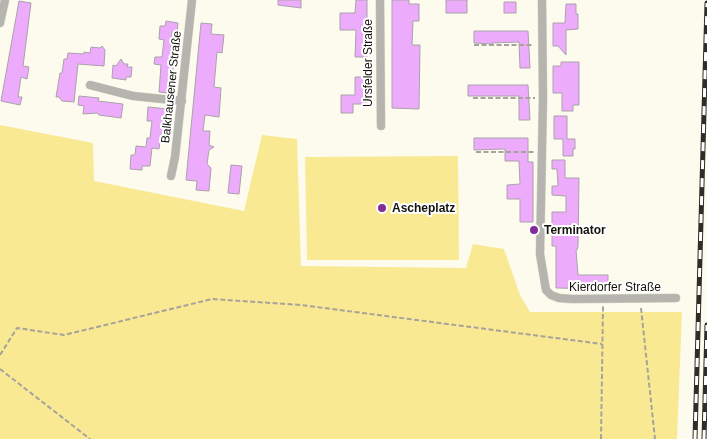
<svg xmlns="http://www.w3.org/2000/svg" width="707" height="439" viewBox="0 0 707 439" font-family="Arial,sans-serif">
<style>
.green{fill:#fae993}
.building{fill:#ecacfb;stroke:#aaa1ac}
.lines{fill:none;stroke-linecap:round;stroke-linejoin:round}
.minor-casing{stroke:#d8d6c9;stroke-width:9}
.path{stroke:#a6a49a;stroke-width:2;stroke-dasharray:5 2.5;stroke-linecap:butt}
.minor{stroke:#b5b4ae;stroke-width:8}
.rail-casing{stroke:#2e2d27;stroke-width:5}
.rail{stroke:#fff;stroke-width:3;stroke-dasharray:9;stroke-linecap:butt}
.poi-dot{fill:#842b97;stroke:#fff;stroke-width:2}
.labels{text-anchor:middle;stroke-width:4;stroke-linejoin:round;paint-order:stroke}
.street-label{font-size:12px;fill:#13120d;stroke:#fff}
.poi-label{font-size:12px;font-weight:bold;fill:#13120d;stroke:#fff;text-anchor:start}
</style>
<rect width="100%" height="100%" fill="#fdfbed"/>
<path class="green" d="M0,125L93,143L94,181L244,211L262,135L297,139L301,266L466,268L473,244L504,249L520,295L530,312H682L677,439H0Z
M458,156L459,260H307L305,157Z"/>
<path class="building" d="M278,0H301V8L278,5Z
M356,0H367V57H355L356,30H340V13H355Z
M392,0H409V4H419V21H413L412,45H420L419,109L392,108Z
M446,0H467V13H446Z
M19,1L31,3L23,66L29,67L27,79L21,77L18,97H22L20,105L1,101Z
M504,2H516V13H504Z
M566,4H576V14H578V29L566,30V55L558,46H553V23H565Z
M166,21L178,23L177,32H172L171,48H175L172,80H169L167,93L159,92L161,65L154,64L155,57H162L164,40L159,39L160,26H165Z
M201,23L212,24L211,34L224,35L222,53L217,52L214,87L221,88L219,117L205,115L203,131H210L209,145L214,147L209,150L207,164L211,168L209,191L196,190L197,181L186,180Z
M474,31H528L530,68H520L519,42L492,43V44L474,43Z
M102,46L105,50L104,66L78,64L74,102L62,101L59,97H56L60,73H62L64,59H67L68,53L84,54V52L90,53L91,47L100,48Z
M121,59L124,64H128L127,67H132L131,77H126V80L112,78L113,65L116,66Z
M561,62H579V105H573V111H562V93H553V66H561Z
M355,77H367V104H353V113H341V95H355Z
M468,85H528L530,120H519V96H468Z
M79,96L99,98L98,101L123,104L121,118L99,115L97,113L83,114L84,106L78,105Z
M148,107L169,109L168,119H165L164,134H161L159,149L152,148L150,166H142V170L130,169L131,155H135L136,146L146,147L147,138H150L152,121H147Z
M554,116H567V139H575V149H573V156H563V139H554Z
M474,138H528V162H533V222H520V199H507V185L520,184L519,161H505V149L474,150Z
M552,160H565V178H579L578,246L577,250H576L578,275H608V289L556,288V246H552V212H566V196L552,195V186H558L557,169H552Z
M231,165L242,166L239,194L228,193Z"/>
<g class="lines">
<defs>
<path id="minor" d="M380,0L381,126
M542,0L543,98L540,254L546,290L551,295L559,298L572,299L676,298
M0,23L5,0
M90,85L133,96L182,101
M171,176L175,157L192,0"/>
</defs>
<use href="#minor" class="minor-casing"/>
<path class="path" d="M474,45H533
M473,98H535
M476,152H535
M641,308L655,439
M0,355L17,328L64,335L212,299L301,305L602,344
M0,369L90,439
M601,439L603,306"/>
<use href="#minor" class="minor"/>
<defs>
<path id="rail" d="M695,439L707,3
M704,439L707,325"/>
</defs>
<use href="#rail" class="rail-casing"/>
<use href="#rail" class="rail"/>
</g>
<g class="poi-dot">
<circle cx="382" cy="208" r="5"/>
<circle cx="534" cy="230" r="5"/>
</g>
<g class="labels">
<g class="street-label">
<text transform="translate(368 63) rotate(-90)" y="4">Ursfelder Straße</text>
<text transform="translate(171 87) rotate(-84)" y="4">Balkhausener Straße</text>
<text x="615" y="291">Kierdorfer Straße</text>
</g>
<g class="poi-label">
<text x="392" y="212">Ascheplatz</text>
<text x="544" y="234">Terminator</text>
</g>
</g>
</svg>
